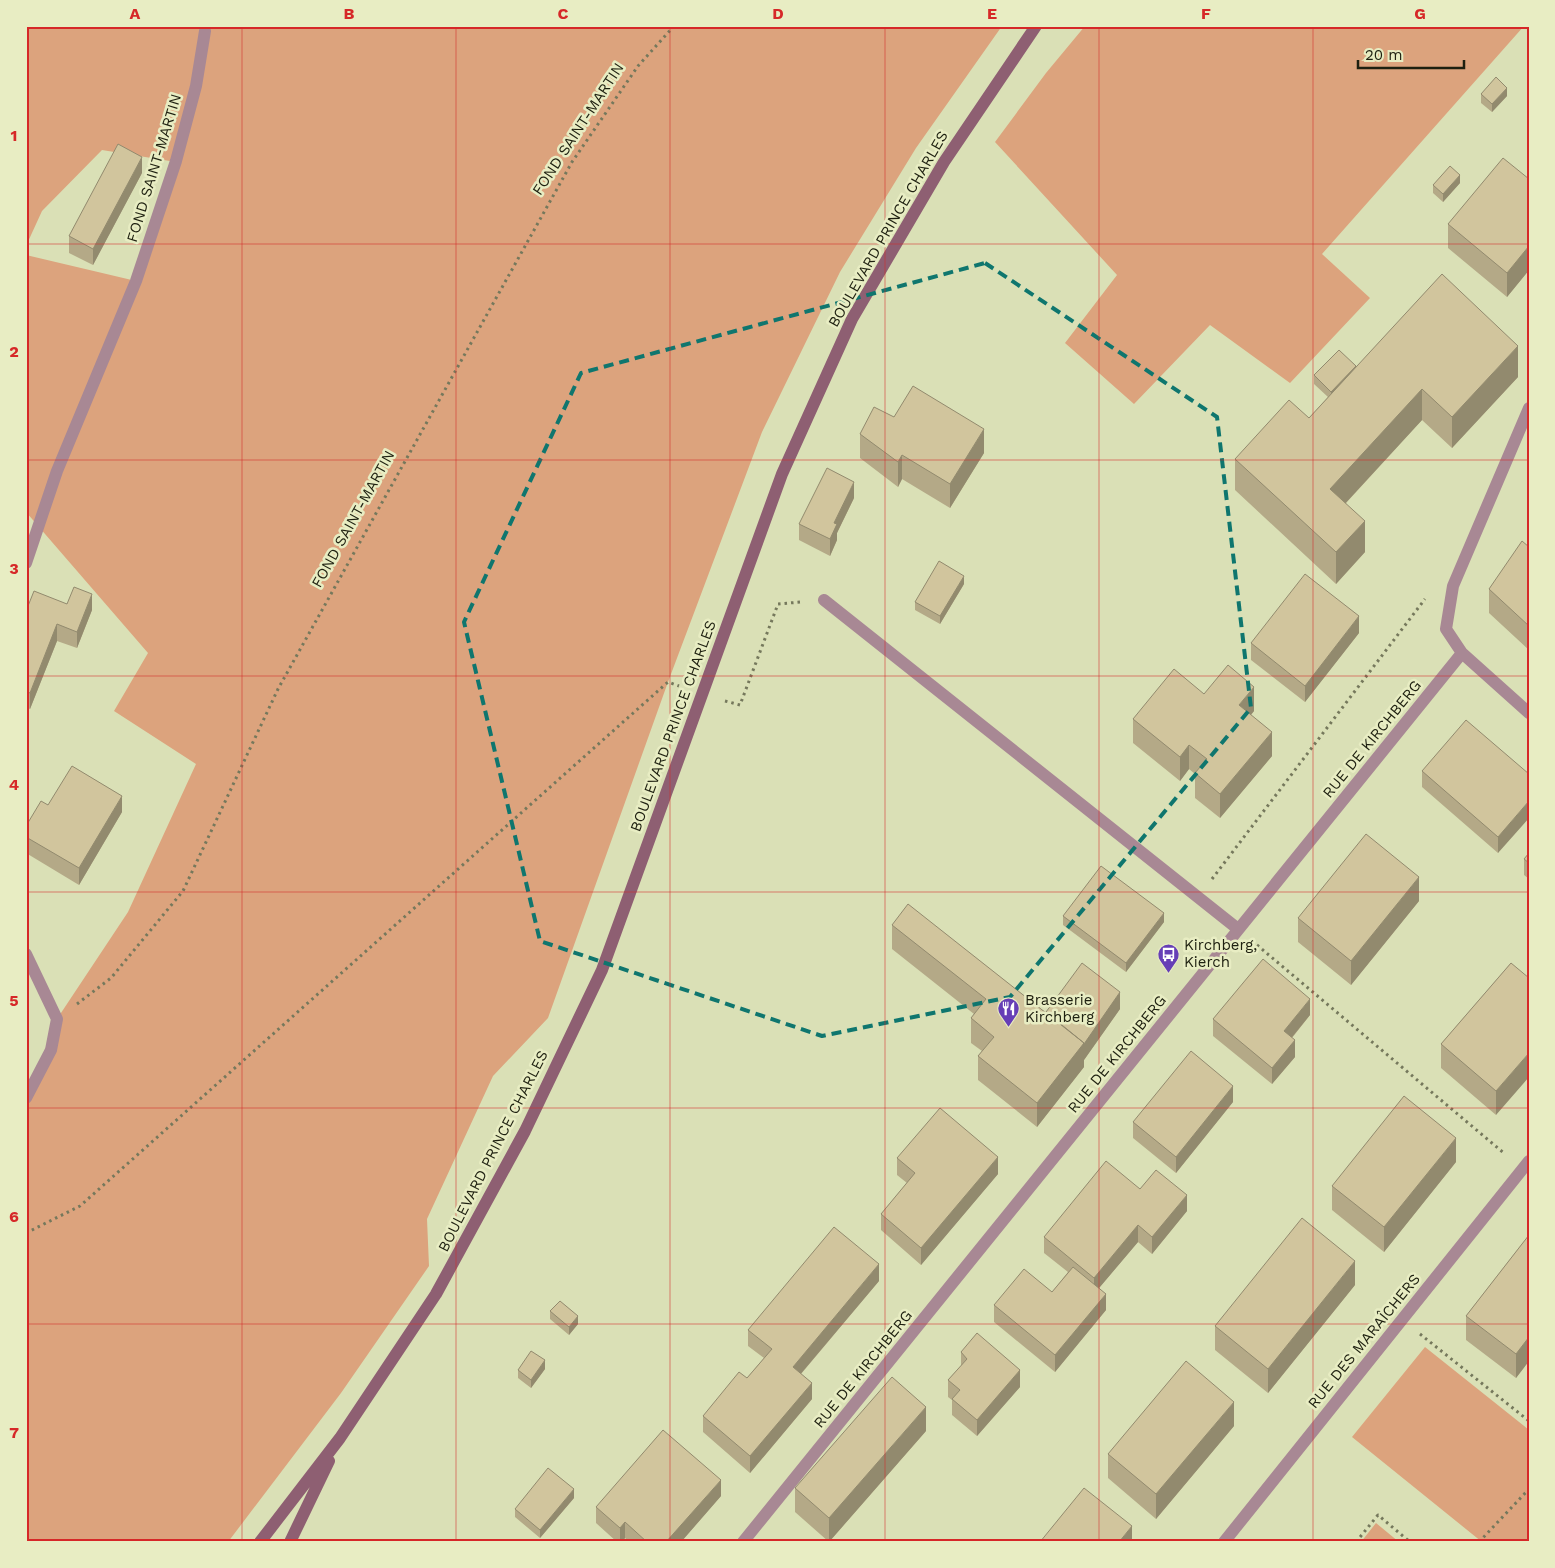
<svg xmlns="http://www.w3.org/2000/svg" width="1555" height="1568" viewBox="0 0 1555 1568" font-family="'Work Sans',sans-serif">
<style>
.green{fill:#dca37d}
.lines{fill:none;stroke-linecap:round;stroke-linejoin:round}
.path{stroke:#75785c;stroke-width:3;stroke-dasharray:2.5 4;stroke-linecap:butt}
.street{stroke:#a88894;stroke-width:12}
.secondary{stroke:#8e5f72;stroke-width:12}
.wall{fill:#b4a987}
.shaded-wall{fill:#928a6e}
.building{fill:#d1c59d;stroke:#928a6e}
.marked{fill:none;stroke:#0f766e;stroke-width:4;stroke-dasharray:10 6;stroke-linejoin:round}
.grid{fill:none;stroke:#d62828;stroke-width:1;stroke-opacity:0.55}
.labels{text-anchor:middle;stroke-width:5;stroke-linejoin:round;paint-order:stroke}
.street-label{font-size:15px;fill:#1e2010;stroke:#e8edc3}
.poi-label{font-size:15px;fill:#1e2010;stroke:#e8edc3;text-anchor:start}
.neatline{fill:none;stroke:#d62828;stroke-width:2}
.grid-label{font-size:16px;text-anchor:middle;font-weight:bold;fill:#d62828}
</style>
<rect width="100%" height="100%" fill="#dae0b6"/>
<path class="green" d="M26,26H1002L916,148L840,272L762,432L668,682L548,1018L493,1076L427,1219L429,1266L341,1393L228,1542H26V1098L57,1019L128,912L196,764L114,711L148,653L26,512V255L136,281L176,162L102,150L42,211L26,246Z
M1085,26H1524L1322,254L1370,298L1290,383L1210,325L1134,404L1065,343L1117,275L995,142L1046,73Z
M1425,1347L1529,1430V1542H1482L1352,1437Z
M1376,1523L1399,1542H1361Z"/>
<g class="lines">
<path class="path" d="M725,701L740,705L778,604L801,602
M1212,879L1425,599
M1257,945L1505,1154
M77,1004L111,978L183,891L278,689L572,162L638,66L674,26
M26,1233L80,1206L668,682L679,686
M1420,1334L1529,1421
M1356,1542L1378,1515L1410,1542
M1479,1542L1529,1489"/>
<path class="street" d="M1529,408L1453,586L1446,629L1462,653L1529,713
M26,563L57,471L136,281L176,161L196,86L205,31
M824,600L1238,929
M26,954L57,1019L51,1050L26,1098
M743,1542L1462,653
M1224,1542L1529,1161"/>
<path class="secondary" d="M260,1542L340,1438L436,1294L525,1131L602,970L782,474L852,319L944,162L1036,26
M290,1542L329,1461"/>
</g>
<path class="wall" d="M1481,94L1507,96L1492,112L1481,103Z
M142,173L93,265L69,253V236Z
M1529,179V270L1507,297L1448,248V224Z
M1460,183L1443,202L1433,193V185Z
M1356,366L1518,377L1452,448L1422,420L1346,503L1365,552L1336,584L1235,490V459L1309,418L1328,397L1314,384V375Z
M894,417L984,453L950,508L902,479L898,487L860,458V434Z
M854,498L837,533V540L830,556L799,540V524Z
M1529,547V650L1489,613V589Z
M964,584L940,624L915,610V602Z
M67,604L92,610L77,648L57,641L30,709L26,707V611Z
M1359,633L1305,702L1251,660V643Z
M1204,694L1254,711L1251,715L1272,756L1220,818L1195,798V774L1189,769L1180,781L1133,743V719Z
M1422,771L1529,774L1498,853L1422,787Z
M48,805L122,812L79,885L26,853V826Z
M1529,853V879L1524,875V859Z
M1419,901L1351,985L1298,942V918Z
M1063,916L1164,922L1126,972L1063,925Z
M892,925L1046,1012L1120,1009L1084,1060V1067L1037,1127L978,1080V1056L982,1051L971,1043V1018L974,1014L892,949Z
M1511,963L1496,1115L1441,1068V1044Z
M1310,1015L1292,1038L1295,1057L1272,1084L1213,1036V1019Z
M1233,1102L1176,1173L1133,1138V1122Z
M897,1158L998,1174L921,1265L881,1230V1214L907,1183L897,1175Z
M1456,1162L1384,1252L1332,1210V1186Z
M1140,1189L1187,1211L1152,1254L1138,1242L1099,1288L1106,1310L1055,1372L994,1322V1305L1052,1292L1068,1272L1044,1253V1237Z
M1529,1235V1361L1516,1378L1466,1340V1316Z
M879,1281L801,1374L812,1399L750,1473L703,1432V1416L747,1378L764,1358L748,1346V1330Z
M1355,1285L1268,1393L1215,1350V1326Z
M550,1311L578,1324L569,1335L550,1319Z
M961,1352L1020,1387L977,1436L952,1415V1400L948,1397V1380L961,1366Z
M545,1369L531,1388L518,1378V1370Z
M1234,1426L1156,1519L1108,1478V1454Z
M926,1431L829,1542L795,1512V1488Z
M721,1496L681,1542H629L625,1538L622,1542H617L596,1523V1507Z
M574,1498L540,1538L515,1517V1509Z"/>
<path class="shaded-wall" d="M1507,88V96L1492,112V104Z
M142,157V173L93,265V249Z
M1460,175V183L1443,202V194Z
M1529,246V270L1507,297V273Z
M1518,346V377L1452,448V417Z
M1356,366L1331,400V392Z
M1422,389V420L1330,520V489Z
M984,429V453L950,508V484Z
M902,455V479L898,487V462Z
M854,482V498L837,533V540L830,556V539L834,523Z
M1365,521V552L1336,584V552Z
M964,576V584L940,624V616Z
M92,594V610L77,648V632Z
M1359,616V633L1305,702V686Z
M57,624V641L30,709V693Z
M1254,687V711L1239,729V705Z
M1272,732V756L1220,818V794Z
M1189,745V769L1180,781V757Z
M122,796V812L79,885V868Z
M1529,801V818L1498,853V837Z
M1419,877V901L1351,985V961Z
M1164,913V922L1126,972V963Z
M1120,992V1009L1084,1060V1067L1037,1127V1103Z
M1310,999V1015L1284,1047V1031Z
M1295,1040V1057L1272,1084V1068Z
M1529,1053V1077L1496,1115V1091Z
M1233,1086V1102L1176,1173V1157Z
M1456,1138V1162L1384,1252V1227Z
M998,1157V1174L921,1265V1248Z
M1187,1195V1211L1152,1254V1237Z
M1138,1225V1242L1094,1294V1278Z
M1355,1261V1285L1268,1393V1369Z
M879,1264V1281L793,1383V1367Z
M1106,1294V1310L1055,1372V1355Z
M578,1316V1324L569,1335V1327Z
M1529,1337V1361L1516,1378V1354Z
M545,1360V1369L531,1388V1380Z
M1020,1370V1387L977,1436V1420Z
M812,1383V1399L750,1473V1456Z
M1234,1402V1426L1156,1519V1494Z
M926,1407V1431L829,1542V1518Z
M721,1480V1496L681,1542H666Z
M574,1489V1498L540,1538V1530Z
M625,1522V1538L622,1542H620V1528Z
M1132,1526V1542H1119Z"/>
<path class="building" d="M1496,77L1507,88L1492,104L1481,94Z
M118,144L142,157L93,249L69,236Z
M1503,158L1529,179V246L1507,273L1448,224Z
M1450,166L1460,175L1443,194L1433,185Z
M1442,274L1518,346L1452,417L1422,389L1330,489L1365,521L1336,552L1235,459L1289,400L1309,418Z
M1339,350L1356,366L1331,392L1314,375Z
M913,386L984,429L950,484L902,455L898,462L860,434L874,407L894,417Z
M827,468L854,482L834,523L837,524L830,539L799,524Z
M1522,541L1529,547V626L1489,589Z
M939,561L964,576L940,616L915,602Z
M1305,574L1359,616L1305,686L1251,643Z
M74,587L92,594L77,632L57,624L30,693L26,691V611L34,591L67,604Z
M1228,665L1254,687L1239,705L1272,732L1220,794L1195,773L1207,759L1189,745L1180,757L1133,719L1174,669L1204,694Z
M1466,720L1529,774V801L1498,837L1422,771Z
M72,766L122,796L79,868L26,837V826L41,801L48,805Z
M1366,834L1419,877L1351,961L1298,918Z
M1529,853V863L1524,859Z
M1101,866L1164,913L1126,963L1063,916Z
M908,904L1084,1043L1037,1103L978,1056L994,1037L971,1018L986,999L892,925Z
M1263,959L1310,999L1284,1031L1295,1040L1272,1068L1213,1019Z
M1082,963L1120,992L1084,1044V1043L1046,1012Z
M1511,963L1529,978V1053L1496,1091L1441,1044Z
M1191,1051L1233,1086L1176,1157L1133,1122Z
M1404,1096L1456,1138L1384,1227L1332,1186Z
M940,1108L998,1157L921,1248L881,1214L915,1173L897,1158Z
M1106,1161L1140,1189L1156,1170L1187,1195L1152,1237L1138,1225L1094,1278L1044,1237Z
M1302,1218L1355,1261L1268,1369L1215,1326Z
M834,1227L879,1264L793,1367L812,1383L750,1456L703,1416L739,1372L747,1378L772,1349L748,1330Z
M1529,1235V1337L1516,1354L1466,1316Z
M1073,1267L1106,1294L1055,1355L994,1305L1024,1269L1052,1292Z
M560,1301L578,1316L569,1327L550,1311Z
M977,1333L1020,1370L977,1420L952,1399L960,1390L948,1380L967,1359L961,1352Z
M531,1351L545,1360L531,1380L518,1370Z
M1186,1361L1234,1402L1156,1494L1108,1454Z
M892,1377L926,1407L829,1518L795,1488Z
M663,1430L721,1480L666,1542H647L625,1522L620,1528L596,1507Z
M548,1468L574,1489L540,1530L515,1509Z
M1084,1488L1132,1526L1119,1542H1040Z"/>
<path class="marked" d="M985,263L1217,417L1251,708L1010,997L822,1036L540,941L464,622L581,373Z"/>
<path class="grid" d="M242,26V1542M456,26V1542M670,26V1542M885,26V1542M1099,26V1542M1313,26V1542M26,244H1529M26,460H1529M26,676H1529M26,892H1529M26,1108H1529M26,1324H1529"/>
<defs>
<symbol id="bus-pin" viewBox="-11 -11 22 30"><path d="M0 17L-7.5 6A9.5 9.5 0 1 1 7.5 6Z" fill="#663eb6" stroke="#e8edc3"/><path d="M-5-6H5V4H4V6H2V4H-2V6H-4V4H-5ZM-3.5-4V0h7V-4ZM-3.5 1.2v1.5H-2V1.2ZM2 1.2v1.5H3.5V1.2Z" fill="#fff"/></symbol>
<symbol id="restaurant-pin" viewBox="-11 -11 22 30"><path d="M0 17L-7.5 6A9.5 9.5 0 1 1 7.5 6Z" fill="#663eb6" stroke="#e8edc3"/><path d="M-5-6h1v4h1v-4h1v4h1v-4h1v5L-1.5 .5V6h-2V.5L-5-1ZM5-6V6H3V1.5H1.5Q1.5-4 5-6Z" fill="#fff"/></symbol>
</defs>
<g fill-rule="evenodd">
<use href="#bus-pin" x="1156" y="942" width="25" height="34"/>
<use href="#restaurant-pin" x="996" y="996" width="25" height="34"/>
</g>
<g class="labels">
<g class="street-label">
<text transform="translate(578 129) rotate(-57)" y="5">FOND SAINT-MARTIN</text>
<text transform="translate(154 168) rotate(-73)" y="5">FOND SAINT-MARTIN</text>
<text transform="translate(888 229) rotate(-60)" y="5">BOULEVARD PRINCE CHARLES</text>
<text transform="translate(353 519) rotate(-61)" y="5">FOND SAINT-MARTIN</text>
<text transform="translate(673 726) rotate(-70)" y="5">BOULEVARD PRINCE CHARLES</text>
<text transform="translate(1372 739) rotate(-51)" y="5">RUE DE KIRCHBERG</text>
<text transform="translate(1117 1054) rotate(-51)" y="5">RUE DE KIRCHBERG</text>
<text transform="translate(493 1151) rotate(-63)" y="5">BOULEVARD PRINCE CHARLES</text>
<text transform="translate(1364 1341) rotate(-51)" y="5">RUE DES MARAÎCHERS</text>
<text transform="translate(863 1369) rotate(-51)" y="5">RUE DE KIRCHBERG</text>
</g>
<g class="poi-label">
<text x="1184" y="950">Kirchberg,<tspan x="1184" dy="17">Kierch</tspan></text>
<text x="1025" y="1005">Brasserie<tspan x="1025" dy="17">Kirchberg</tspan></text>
</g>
</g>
<rect width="1555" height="1568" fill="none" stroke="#e8edc3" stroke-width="55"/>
<path d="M1358 60v8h106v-8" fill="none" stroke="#1e2010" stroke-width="2.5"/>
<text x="1365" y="60" font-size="15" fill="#1e2010" stroke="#e8edc3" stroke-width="4" paint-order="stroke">20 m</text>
<rect x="28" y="28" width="1500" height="1512" class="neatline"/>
<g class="grid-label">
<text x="135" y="19">A</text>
<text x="349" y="19">B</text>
<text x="563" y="19">C</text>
<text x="778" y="19">D</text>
<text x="992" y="19">E</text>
<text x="1206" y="19">F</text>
<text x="1420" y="19">G</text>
<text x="14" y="141">1</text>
<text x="14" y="357">2</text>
<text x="14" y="574">3</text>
<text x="14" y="790">4</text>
<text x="14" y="1006">5</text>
<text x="14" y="1222">6</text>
<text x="14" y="1438">7</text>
</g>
</svg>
